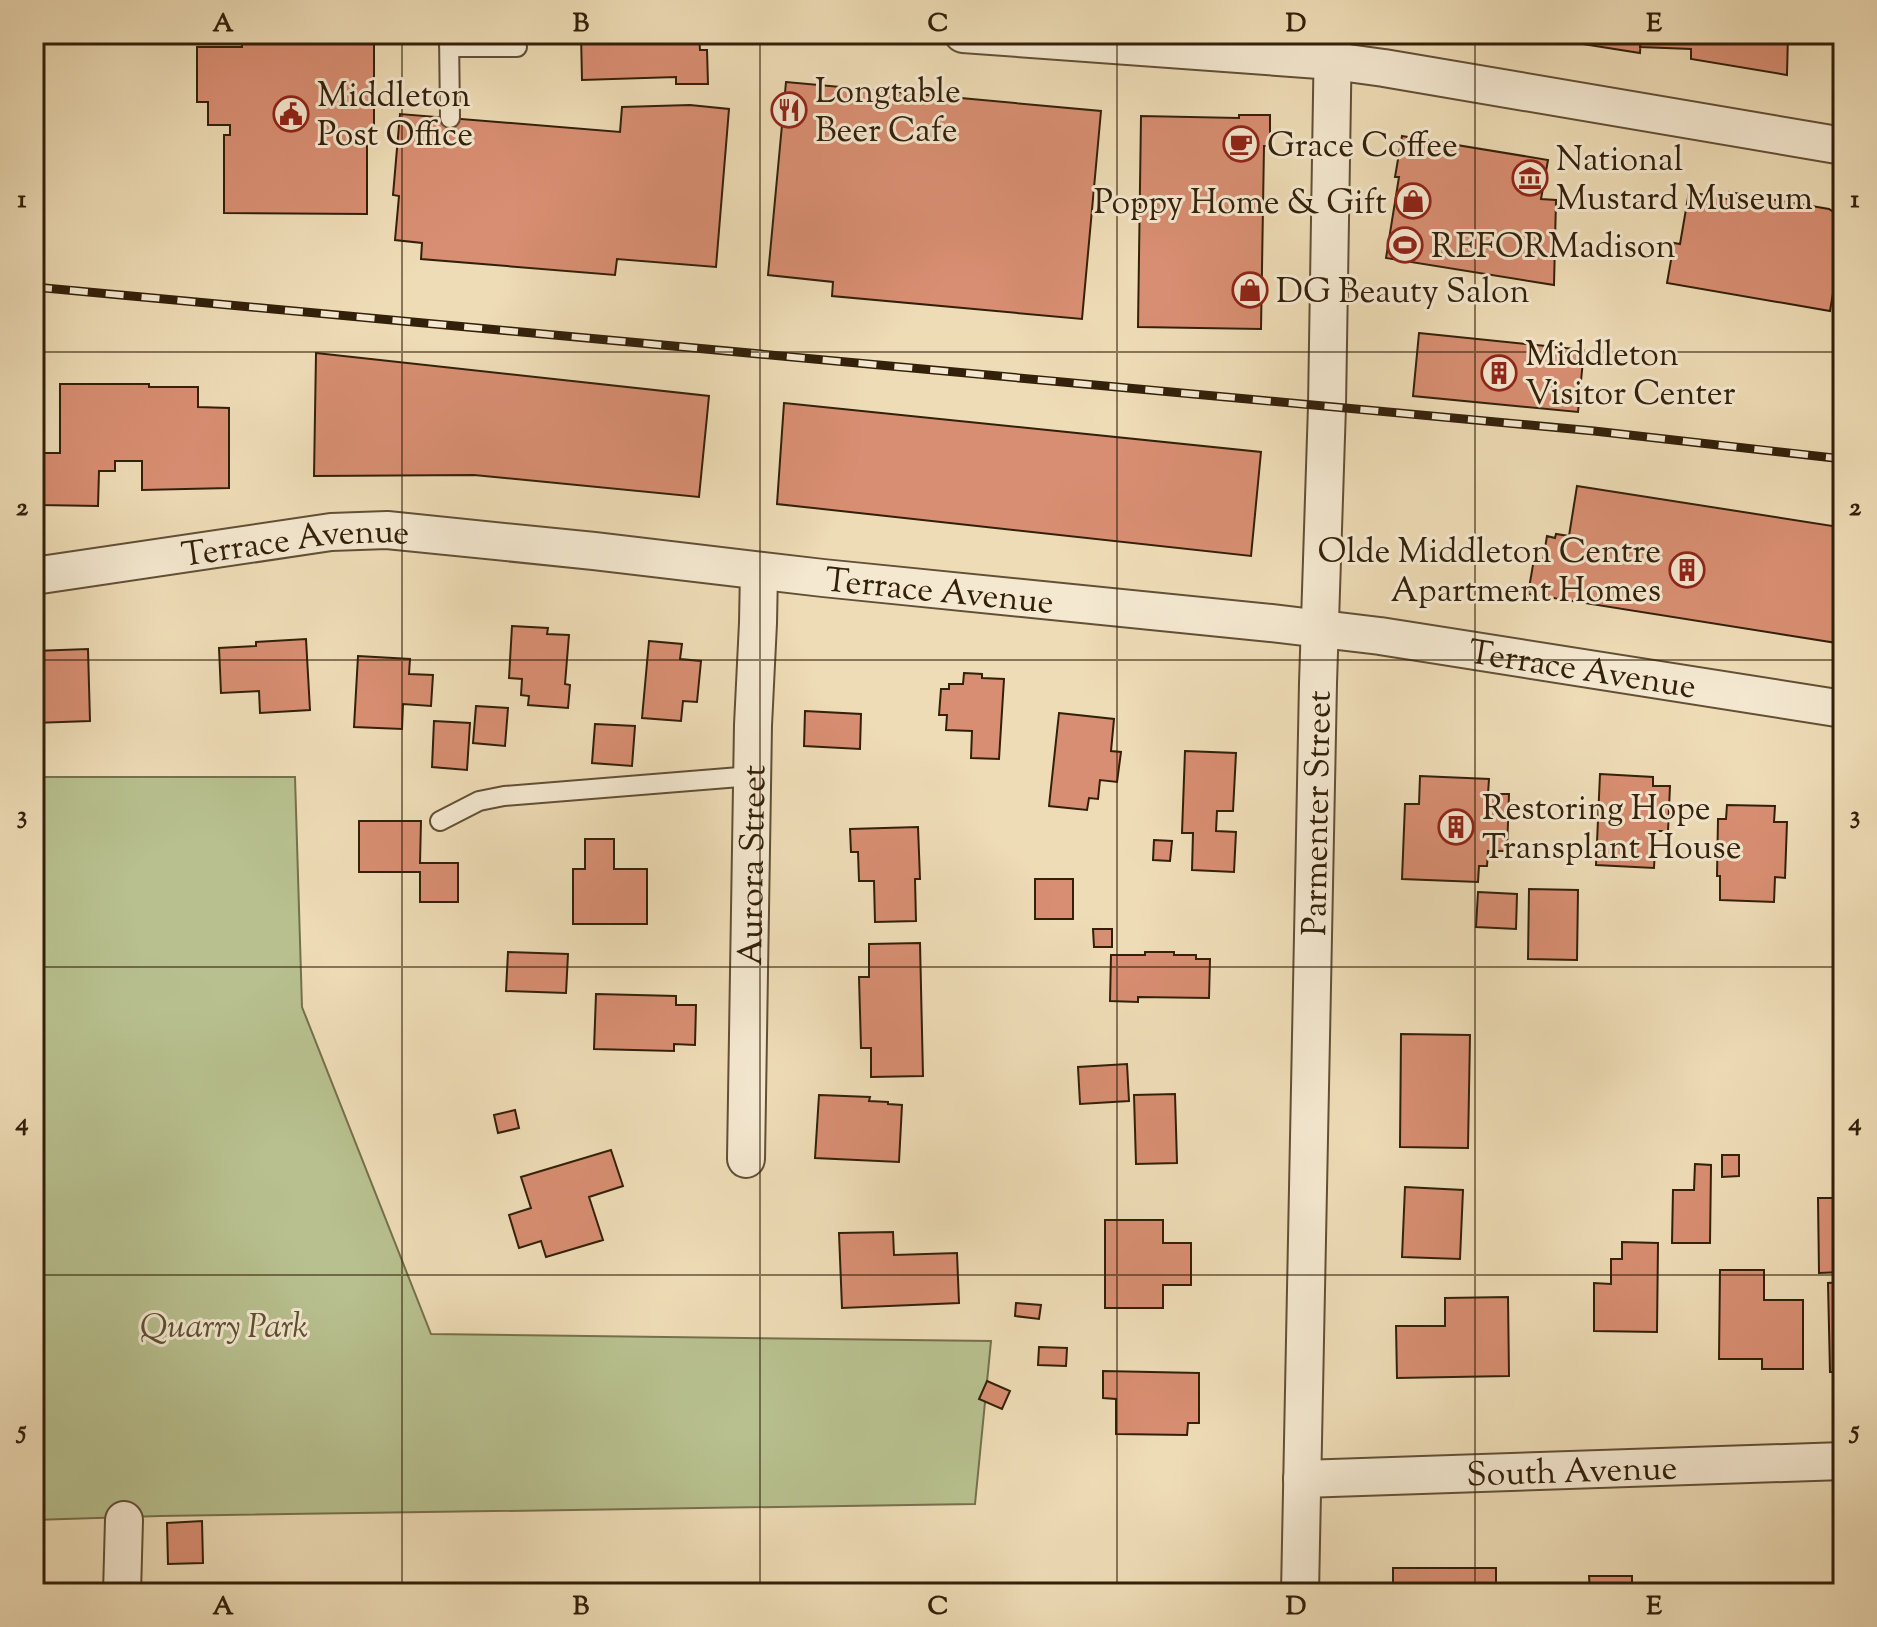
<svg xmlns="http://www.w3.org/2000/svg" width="1877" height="1627" viewBox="0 0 1877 1627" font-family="'Sorts Mill Goudy',serif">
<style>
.green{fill:#b8c08f;stroke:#76704c;stroke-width:2}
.building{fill:#d88e72;stroke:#33200a;stroke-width:2}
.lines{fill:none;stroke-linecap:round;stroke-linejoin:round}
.lane-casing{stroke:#624f35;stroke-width:22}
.street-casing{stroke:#624f35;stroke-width:40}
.lane{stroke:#f4e8d0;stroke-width:18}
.street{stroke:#f4e8d0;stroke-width:36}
.rail-casing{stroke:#33200a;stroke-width:9}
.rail{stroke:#f4e8d0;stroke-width:6;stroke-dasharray:18;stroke-linecap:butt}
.grid{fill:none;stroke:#33200a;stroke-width:2;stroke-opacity:0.55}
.labels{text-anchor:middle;stroke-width:6;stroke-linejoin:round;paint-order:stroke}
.poi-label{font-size:34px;fill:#33200a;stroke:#f4e8d0;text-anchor:start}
.street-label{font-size:34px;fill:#33200a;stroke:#f4e8d0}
.park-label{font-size:34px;font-style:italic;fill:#5b5032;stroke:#f4e8d0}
.neatline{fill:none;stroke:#33200a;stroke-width:3}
.grid-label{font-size:26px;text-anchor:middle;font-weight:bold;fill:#33200a}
</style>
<rect width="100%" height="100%" fill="#eedcb6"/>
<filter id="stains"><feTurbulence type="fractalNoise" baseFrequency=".0025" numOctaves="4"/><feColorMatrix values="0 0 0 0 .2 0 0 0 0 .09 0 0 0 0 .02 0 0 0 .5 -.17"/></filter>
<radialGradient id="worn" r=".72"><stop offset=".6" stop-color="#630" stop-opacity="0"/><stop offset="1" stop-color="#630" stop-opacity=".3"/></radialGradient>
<path class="green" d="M34,777H295L302,1007L431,1334L991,1341L975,1504L160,1516L34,1520Z"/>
<path class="building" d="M242,34H374V139H367V214L224,213V135H230V125H208V102H197V47H242Z
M581,34H699L700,50H707L708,84H676V77L582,80Z
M1557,34H1641L1640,53L1557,40Z
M1641,34H1788L1787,75L1691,59V49L1640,47Z
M786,82L1101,111L1082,319L832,296L833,282L768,275Z
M690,105L729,109L716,267L617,259L615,275L421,259L422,243L395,240L399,196L393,195L400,114L620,132L622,107Z
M1239,115H1270V146H1264L1261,329L1138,327L1141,116L1239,118Z
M1402,136L1548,160L1541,199L1556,200L1554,285L1386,258L1399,177H1395Z
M1689,192L1728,199L1729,192L1829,209L1835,213L1843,223V234L1830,311L1667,283L1674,243L1680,244Z
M1419,333L1584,350L1578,412L1413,396Z
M316,353L709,396L699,497L474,475L314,476Z
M60,384H149V387H198V407L229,408V488L142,490V461H115V471H99L98,506L40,505V453H60Z
M784,403L1261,452L1251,556L777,504Z
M1577,486L1839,527L1834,557L1843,558V644L1528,594L1534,559L1543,560L1547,536L1555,538L1556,534L1569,536Z
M512,626L548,628L547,634L569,635L565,684L570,685L568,708L528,705L529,696L521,695L522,679L509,678Z
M306,639L310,710L260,713L259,691L221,693L219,648L256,646V642Z
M649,641L682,644L680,659L701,661L697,702L683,701L681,721L642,718Z
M88,649L90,721L34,723V651Z
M358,656L410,659L409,674L433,675L431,706L403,704L402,729L354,727Z
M964,673L982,674V678L1004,679L999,759L971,758L972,731L946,730L947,715H939L941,689H949V684H963Z
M476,706L508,708L505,746L473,743Z
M805,711L861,714L860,749L804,746Z
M1059,713L1114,719L1111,751L1121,752L1117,782L1100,780L1098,799L1089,798L1087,810L1049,806Z
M434,721L470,723L467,770L432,767Z
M595,724L635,726L632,766L592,763Z
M1185,751L1236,753L1233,811H1217L1216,831L1236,832L1234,872L1192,870L1193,833H1182Z
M1600,774L1653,777V786H1670L1668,831H1656L1654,868L1596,865Z
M1420,776L1489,779L1488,794H1509L1507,851H1488L1487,866H1479L1478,882L1402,879L1405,804H1419Z
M1727,805L1775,806L1774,822H1787L1785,878L1775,877L1774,902L1720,900V876H1717L1718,819H1726Z
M359,821H421L420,863H458V902H420V872H359Z
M918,827L920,879H915L916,921L875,922L874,881H859L858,852H851L850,829Z
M585,839H614V869H647V924H573V869H585Z
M1154,840L1172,841L1170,861L1153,860Z
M1035,879H1073V919H1035Z
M1529,889L1578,890L1577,960L1528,959Z
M1478,892L1517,894L1516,929L1476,927Z
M1093,929H1112V947H1094Z
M920,943L923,1076L871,1077V1048H861L859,977H869V944Z
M508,952L568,954L566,993L506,991Z
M1145,952H1174V955H1196V959H1210L1209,998L1138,997V1002L1110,1001L1111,955H1145Z
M596,994L676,996V1005H696L695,1045L674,1044V1051L594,1049Z
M1401,1034L1470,1035L1468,1148L1400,1147Z
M1127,1064L1129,1101L1080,1104L1078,1067Z
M1175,1094L1177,1163L1136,1164L1134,1095Z
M819,1095L870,1097L869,1101L888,1102V1104L902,1105L899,1162L815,1158Z
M515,1110L519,1128L498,1133L494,1115Z
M611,1150L623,1186L589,1197L603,1240L546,1257L541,1241L519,1248L509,1215L531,1208L521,1177Z
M1722,1155H1739V1176L1722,1177Z
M1695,1164L1711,1165L1710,1243H1672L1673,1190H1694Z
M1405,1187L1463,1190L1460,1259L1402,1257Z
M1818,1198H1843V1272L1819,1273Z
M1105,1220H1163V1243H1191V1285H1163V1308H1105Z
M893,1232L894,1255L957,1253L959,1303L842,1308L839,1233Z
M1622,1242L1658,1243L1657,1332L1594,1331V1283L1611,1284V1259H1622Z
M1720,1270H1764V1300H1803V1369H1762V1359H1719Z
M1843,1282V1372H1830L1828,1283Z
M1508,1297L1509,1376L1397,1378L1396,1326H1445V1298Z
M1016,1303L1041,1305L1039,1319L1015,1316Z
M1039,1347L1067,1348L1066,1366L1038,1365Z
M1103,1371L1199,1373V1423H1188L1187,1435L1116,1434V1399L1103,1398Z
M987,1381L1010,1391L1002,1409L979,1399Z
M202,1521L203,1563L168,1564L167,1523Z
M1840,1564H1843V1593H1833V1575H1841Z
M1393,1568H1496V1593H1393Z
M1589,1576H1632V1593H1590Z
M1719,1583L1720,1589H1765V1593H1667V1584Z
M264,1585V1593H225V1586Z"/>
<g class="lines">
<defs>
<path id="lane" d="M449,34L450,118
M449,47H517
M440,821L479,801L504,796L752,776"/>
<g id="street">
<path d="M963,34L1333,61L1384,68L1843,146"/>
<path id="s1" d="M34,576L331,532L387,530L594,551L823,578L1271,623L1380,636L1843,709"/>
<path id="s2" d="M746,1159L753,725L758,623L759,571"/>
<path id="s3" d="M1302,1479L1843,1461"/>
<path d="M122,1593L124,1520"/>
<path id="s4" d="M1300,1593L1318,683L1327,406L1333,34"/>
</g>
</defs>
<use href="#lane" class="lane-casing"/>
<use href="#street" class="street-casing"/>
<use href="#lane" class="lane"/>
<use href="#street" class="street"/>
<defs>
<path id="rail" d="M34,287L1594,431L1843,459"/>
</defs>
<use href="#rail" class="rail-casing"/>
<use href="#rail" class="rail"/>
</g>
<path class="grid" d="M402,34V1593M760,34V1593M1117,34V1593M1475,34V1593M34,352H1843M34,660H1843M34,967H1843M34,1275H1843"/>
<defs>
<symbol id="restaurant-ring" viewBox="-11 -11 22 22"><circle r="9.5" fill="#f4e8d0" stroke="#8f2418" stroke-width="1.5"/><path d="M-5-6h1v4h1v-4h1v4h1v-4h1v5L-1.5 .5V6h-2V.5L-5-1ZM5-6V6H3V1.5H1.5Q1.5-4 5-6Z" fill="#8f2418"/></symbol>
<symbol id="civic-ring" viewBox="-11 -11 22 22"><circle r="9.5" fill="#f4e8d0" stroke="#8f2418" stroke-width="1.5"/><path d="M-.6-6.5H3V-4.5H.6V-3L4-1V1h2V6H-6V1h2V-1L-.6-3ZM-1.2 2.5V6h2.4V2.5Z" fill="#8f2418"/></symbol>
<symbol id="cafe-ring" viewBox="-11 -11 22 22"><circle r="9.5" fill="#f4e8d0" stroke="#8f2418" stroke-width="1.5"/><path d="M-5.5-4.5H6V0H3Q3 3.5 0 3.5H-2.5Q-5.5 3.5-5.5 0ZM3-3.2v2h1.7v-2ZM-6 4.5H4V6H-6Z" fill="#8f2418"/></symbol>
<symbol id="museum-ring" viewBox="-11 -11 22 22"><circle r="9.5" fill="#f4e8d0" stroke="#8f2418" stroke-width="1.5"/><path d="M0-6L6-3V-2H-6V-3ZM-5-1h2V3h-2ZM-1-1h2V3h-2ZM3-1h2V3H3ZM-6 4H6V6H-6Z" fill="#8f2418"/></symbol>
<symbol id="shop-ring" viewBox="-11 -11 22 22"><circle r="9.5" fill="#f4e8d0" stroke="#8f2418" stroke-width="1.5"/><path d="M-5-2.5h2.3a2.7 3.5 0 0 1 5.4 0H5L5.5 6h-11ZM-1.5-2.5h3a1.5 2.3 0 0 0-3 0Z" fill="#8f2418"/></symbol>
<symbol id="stadium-ring" viewBox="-11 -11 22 22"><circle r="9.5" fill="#f4e8d0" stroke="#8f2418" stroke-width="1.5"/><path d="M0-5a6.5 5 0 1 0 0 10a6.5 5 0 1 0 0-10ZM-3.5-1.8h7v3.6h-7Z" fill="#8f2418"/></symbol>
<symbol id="building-ring" viewBox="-11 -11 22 22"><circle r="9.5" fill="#f4e8d0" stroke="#8f2418" stroke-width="1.5"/><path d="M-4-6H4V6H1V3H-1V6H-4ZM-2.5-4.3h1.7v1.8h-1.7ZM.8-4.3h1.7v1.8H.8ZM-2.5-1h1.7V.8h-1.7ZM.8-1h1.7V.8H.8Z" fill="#8f2418"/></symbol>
</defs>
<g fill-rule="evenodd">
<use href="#restaurant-ring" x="769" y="90" width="40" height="40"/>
<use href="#civic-ring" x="271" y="94" width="40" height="40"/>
<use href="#cafe-ring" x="1221" y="124" width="40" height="40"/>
<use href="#museum-ring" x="1510" y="158" width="40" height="40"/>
<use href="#shop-ring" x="1393" y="181" width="40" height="40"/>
<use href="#stadium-ring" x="1385" y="225" width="40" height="40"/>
<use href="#shop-ring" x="1230" y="270" width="40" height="40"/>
<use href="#building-ring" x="1479" y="353" width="40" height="40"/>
<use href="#building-ring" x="1667" y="550" width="40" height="40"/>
<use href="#building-ring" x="1436" y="807" width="40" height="40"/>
</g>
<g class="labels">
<g class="poi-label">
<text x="815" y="102">Longtable<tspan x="815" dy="39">Beer Cafe</tspan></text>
<text x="317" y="106">Middleton<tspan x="317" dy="39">Post Office</tspan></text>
<text x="1267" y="156">Grace Coffee</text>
<text x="1556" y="170">National<tspan x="1556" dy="39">Mustard Museum</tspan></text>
<text x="1387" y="213" text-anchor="end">Poppy Home &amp; Gift</text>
<text x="1431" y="257">REFORMadison</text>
<text x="1276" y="302">DG Beauty Salon</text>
<text x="1525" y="365">Middleton<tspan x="1525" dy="39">Visitor Center</tspan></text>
<text x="1661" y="562" text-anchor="end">Olde Middleton Centre<tspan x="1661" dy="39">Apartment Homes</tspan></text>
<text x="1482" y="819">Restoring Hope<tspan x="1482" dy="39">Transplant House</tspan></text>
</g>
<g class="street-label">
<text dy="12" stroke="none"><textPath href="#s1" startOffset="264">Terrace Avenue</textPath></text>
<text dy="12" stroke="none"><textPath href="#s1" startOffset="912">Terrace Avenue</textPath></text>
<text dy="12" stroke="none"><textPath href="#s1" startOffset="1560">Terrace Avenue</textPath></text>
<text dy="12" stroke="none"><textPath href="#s4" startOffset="780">Parmenter Street</textPath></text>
<text dy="12" stroke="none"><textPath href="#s2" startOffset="294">Aurora Street</textPath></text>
<text dy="12" stroke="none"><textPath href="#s3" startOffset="270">South Avenue</textPath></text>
</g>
<g class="park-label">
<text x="224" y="1337">Quarry Park</text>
</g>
</g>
<rect width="1877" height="1627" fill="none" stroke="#eedcb6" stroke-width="88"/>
<rect x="44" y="44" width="1789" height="1539" class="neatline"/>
<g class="grid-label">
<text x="223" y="31">A</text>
<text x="581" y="31">B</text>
<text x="938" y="31">C</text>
<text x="1296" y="31">D</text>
<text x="1654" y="31">E</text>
<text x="22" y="207">1</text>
<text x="1855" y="207">1</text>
<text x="22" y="515">2</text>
<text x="1855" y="515">2</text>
<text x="22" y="823">3</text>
<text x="1855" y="823">3</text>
<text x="22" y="1130">4</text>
<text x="1855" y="1130">4</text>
<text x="22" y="1438">5</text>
<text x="1855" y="1438">5</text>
<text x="223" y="1614">A</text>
<text x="581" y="1614">B</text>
<text x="938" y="1614">C</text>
<text x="1296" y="1614">D</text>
<text x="1654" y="1614">E</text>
</g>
<rect width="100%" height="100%" filter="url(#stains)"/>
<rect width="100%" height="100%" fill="url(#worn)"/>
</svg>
